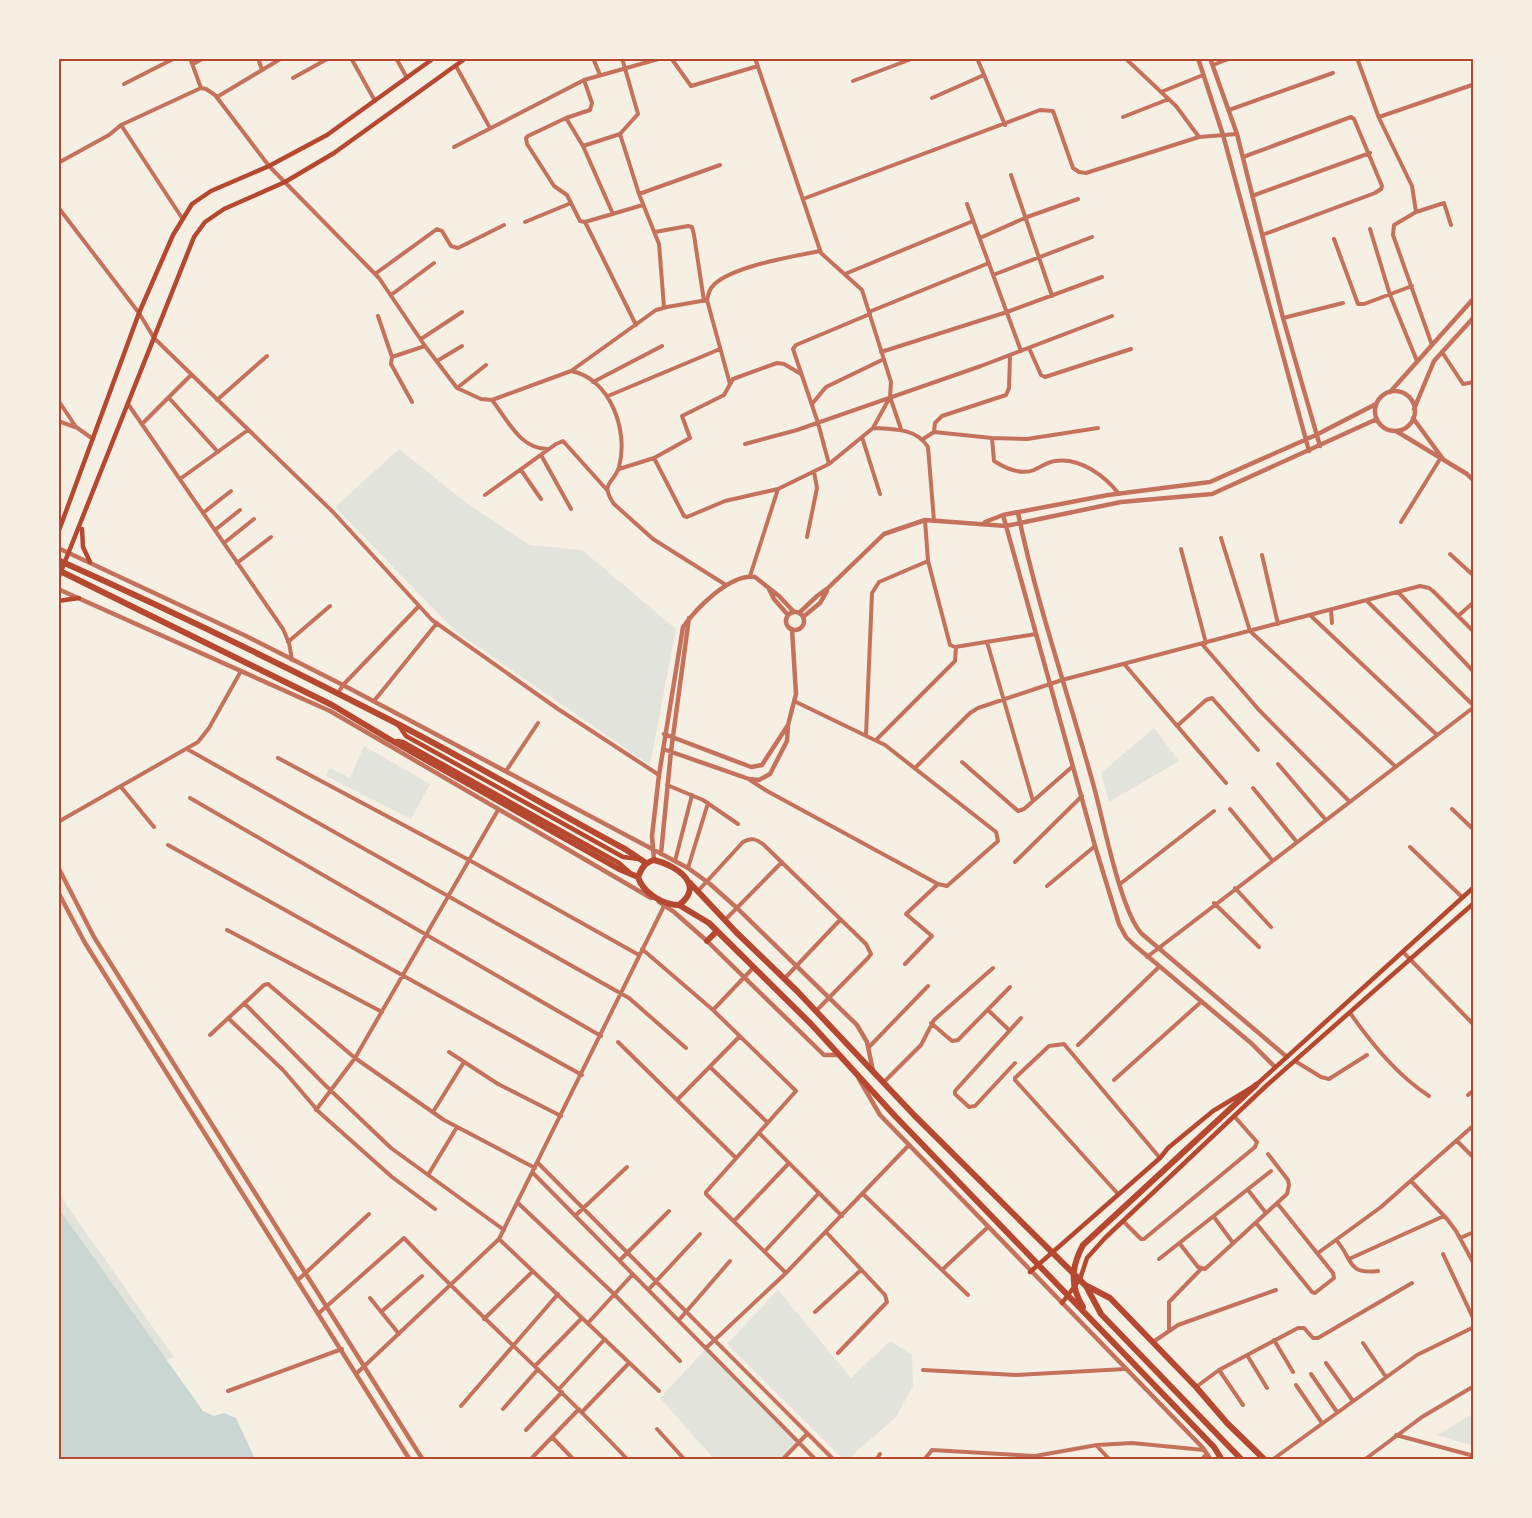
<svg xmlns="http://www.w3.org/2000/svg" width="1532" height="1518" viewBox="0 0 1532 1518" font-family="Georgia,serif">
<style>
.green{fill:#e2e4dc}
.water{fill:#c9d6d2}
.lines{fill:none;stroke-linecap:round;stroke-linejoin:round}
.minor{stroke:#c5725c;stroke-width:4}
.tertiary{stroke:#c5725c;stroke-width:4.5}
.secondary{stroke:#b5482f;stroke-width:4.5}
.trunk{stroke:#b5482f;stroke-width:6}
.neatline{fill:none;stroke:#b5482f;stroke-width:2}
</style>
<rect width="100%" height="100%" fill="#f6efe4"/>
<path class="green" d="M399,449L469,505L529,545L582,550L676,629L650,765L455,631L335,507Z
M1154,728L1179,761L1109,802L1101,773Z
M364,746L430,784L411,819L326,776L330,768L350,778Z
M58,1193L174,1357L155,1365L59,1229Z
M778,1290L851,1378L890,1341L912,1355L913,1386L896,1417L848,1459H843L727,1344Z
M705,1350L796,1442L779,1459H714L660,1398Z
M1473,1414V1446L1437,1435Z"/>
<path class="water" d="M59,1209L203,1411L214,1416L224,1413L236,1418L255,1459H59Z"/>
<g class="lines">
<path class="minor" d="M190,58L201,88
M258,58L262,70
M351,58L375,101
M396,58L407,78
M593,58L600,75
M671,58L691,86L758,66
M977,58L1005,125
M1125,58L1176,106L1199,137
M1357,58L1379,118L1412,186L1416,212L1394,225L1393,235L1432,345
M193,64L204,58
M1213,65L1231,58
M456,66L490,128
M293,78L329,58
M584,80L592,103L590,110L566,118L528,136L526,138L527,144L554,186L567,195L580,221L585,222L643,205
M853,81L914,58
M124,84L175,58
M1161,92L1203,75
M217,97L282,58
M932,98L984,75
M1229,110L1333,73
M1123,117L1169,99
M1379,117L1472,85
M566,118L583,146L613,214
M121,125L182,218
M620,134L638,114L622,58
M583,146L620,134L639,194L659,244L664,307
M454,147L584,80L662,58
M1243,157L1351,117L1354,119L1382,186L1381,189L1375,193L1262,235
M58,163L109,135L121,125L201,88L206,89L215,95L269,166L379,278L425,346L457,388L481,399L492,400L571,371C610,378 629,431 619,467C614,484 599,482 614,504L653,539L726,585
M1011,175L1052,296
M639,194L720,165
M1252,196L1370,153
M803,199L1040,110L1053,111L1073,168L1079,172L1086,173L1199,137L1237,134
M967,204L1021,351
M58,207L139,313L154,338L333,512L432,620L558,709L659,775
M1416,212L1444,203L1451,225
M525,222L571,203
M585,222L636,325
M1370,229L1390,295L1417,361
M655,232L688,226L692,227L694,235L704,301
M980,238L1027,217L1078,199
M1334,239L1358,304H1364L1412,286
M375,274L437,229L442,231L451,246L458,248L504,225
M845,274L973,221
M993,275L1092,237
M391,295L434,263
M707,300L730,384
M869,312L989,263
M378,316L392,357L425,346
M1283,318L1343,303
M421,339L462,312
M1029,348L1041,375L1045,377L1131,349
M881,352L1007,312L1102,277
M1442,352L1463,384L1474,382
M392,357L391,364L412,402
M437,361L462,346
M571,371L656,310L667,307L707,300C708,296 709,290 712,287C727,267 795,256 820,251
M593,382L662,346
M457,388L486,365
M608,396L720,349
M890,397L901,429
M169,398L218,452
M58,400L76,427L93,439
M217,400L267,356
M492,400C507,419 520,449 547,449
M128,404L283,629L289,643L292,660
M812,404L826,387L884,359
M58,421L75,427
M142,424L191,375
M873,428C893,429 916,428 928,447L934,521
M934,432L992,438L1027,439L1098,428
M862,437L880,494
M992,438L994,461C1005,468 1021,475 1034,470C1041,467 1047,462 1055,461C1080,457 1105,476 1119,494
M923,439L934,432L935,423L942,416L1006,395L1009,388L1010,356
M745,444L797,430L981,366L1112,316
M541,455L571,509
M654,458L684,516L687,517L725,501L778,489L829,464L873,428L890,397L891,382L862,290L821,253L755,58
M829,464L818,423L793,349L796,345L870,314
M619,469L654,458L690,438L682,416L724,395L733,379L777,363L784,364L801,374
M521,470L541,499
M180,479L248,430
M485,495L556,444L563,441L607,490
M203,513L231,491
M925,520L928,561L950,645L955,647L1036,634
M1401,522L1440,459
M215,530L240,510
M807,537L817,488L814,472
M1221,538L1250,631L1396,767
M224,543L254,519
M1181,549L1206,643
M1450,554L1474,576
M1262,555L1278,624
M237,563L271,537
M750,576L778,489
M1398,592L1474,672
M1367,601L1474,706
M1331,610L1332,623
M1311,616L1437,735
M1458,616L1474,602
M288,642L330,606
M987,642L1033,801
M1202,644L1259,710L1349,801
M1125,665L1226,783
M338,693L343,685L419,606
M374,701L437,623
M1177,726L1206,700L1212,698L1258,750
M866,735L872,593L879,582L928,561
M876,740L955,661L956,647
M187,749L629,998L686,1048
M278,758L469,860L639,955
M962,762L1018,811L1024,809L1073,766
M1278,764L1325,819
M915,768L970,713L978,708L1062,680L1420,586L1429,588L1433,591L1474,632
M506,771L538,723
M750,780L767,791L938,884L947,886L998,841L996,832L885,745L794,701
M667,785L703,800L738,824
M121,787L154,827
M1253,788L1296,841
M190,798L601,1036
M1230,809L1272,860
M1452,809L1474,830
M58,822L198,742L209,728L241,671
M168,845L582,1075
M1410,847L1462,897
M675,861L692,795
M1015,862L1082,796
M688,868L708,803
M1120,884L1214,811
M1047,886L1095,846
M1235,888L1271,927
M698,891L743,842C751,837 757,839 764,845L866,944L871,954L868,958L816,1011
M1214,903L1259,947
M725,920L782,862
M227,930L382,1012
M642,949L713,1010L796,1091L706,1192V1194L786,1273
M1403,952L1474,1025
M1147,957L1474,707
M905,964L932,936L906,914L938,884
M785,978L840,920
M244,1003L325,1085L391,1148L504,1230
M713,1010L754,967
M988,1010L1009,1030
M1350,1013C1372,1044 1397,1075 1429,1096
M228,1018L283,1070L319,1112L392,1177L435,1209
M931,1023L952,1041L958,1040L1010,987
M210,1035L264,985L268,984L355,1058L444,1120L535,1168
M618,1042L735,1157
M1078,1045L1159,967
M869,1047L928,986
M449,1052L498,1084L561,1116
M1295,1061L1321,1077L1329,1079L1367,1055
M1015,1063L975,1106L969,1107L955,1094V1091L1021,1018
M710,1067L767,1122
M1114,1080L1201,1002
M884,1082L921,1045L934,1020L993,968
M1468,1095L1474,1090
M678,1099L740,1036
M316,1110L355,1058L498,810
M433,1112L464,1062
M759,1133L842,1216
M1457,1141L1474,1158
M538,1163L834,1460
M533,1173L816,1460
M428,1175L457,1127
M1411,1181L1447,1219L1456,1231L1474,1264
M1248,1190L1266,1213
M863,1194L968,1295
M1118,1194L1015,1080V1078L1049,1046L1064,1044L1160,1158
M518,1203L614,1294L680,1361
M576,1215L627,1167
M1214,1217L1233,1243
M734,1221L789,1163
M1123,1221L1141,1239H1144L1255,1147L1257,1142L1234,1116
M1256,1223L1312,1292L1315,1293L1334,1278L1333,1273L1277,1203
M826,1232L885,1295L887,1302L838,1353
M1460,1238L1474,1232
M499,1239L659,1391
M1336,1240C1353,1258 1346,1275 1378,1271
M1180,1244L1198,1267L1205,1269L1287,1194L1289,1185L1288,1180L1268,1154
M765,1251L819,1193
M1318,1253L1381,1207L1474,1125
M1443,1254L1474,1320
M1159,1259L1271,1171
M1349,1259L1444,1216
M620,1260L669,1211
M942,1270L988,1227
M298,1280L369,1214
M649,1289L700,1234
M370,1298L399,1334
M381,1312L422,1276
M815,1312L861,1270
M319,1313L404,1238C477,1314 556,1383 628,1460
M484,1319L533,1271
M679,1320L730,1261
M588,1323L633,1274
M1169,1329V1302L1201,1269
M1274,1340L1293,1372
M1153,1342L1178,1325L1276,1290
M1363,1343L1386,1377
M706,1348L786,1273L909,1145
M1247,1355L1267,1388
M1326,1363L1353,1401
M535,1366L582,1318
M923,1370L1016,1375L1125,1369
M1219,1370L1243,1405
M357,1373L499,1239L665,904
M1311,1374L1337,1412
M1296,1385L1322,1423
M1196,1387L1219,1370L1298,1328H1304L1313,1338H1318L1412,1283
M559,1389L605,1339
M228,1391L342,1349
M461,1406L558,1294
M503,1409L538,1369
M582,1412L629,1363
M657,1429L685,1460
M526,1430L562,1392
M1396,1435L1474,1456
M552,1437L574,1460
M1097,1446L1110,1460
M530,1460L579,1409
M782,1460L807,1434
M876,1460L880,1454
M924,1460L932,1450L1035,1456L1097,1445L1132,1443L1204,1450
M1201,1460L1207,1454
M1272,1460L1417,1355L1474,1327
M1364,1460L1422,1417L1474,1386"/>
<path class="tertiary" d="M1198,58L1223,135L1309,451
M1210,58L1237,134L1283,318L1320,446
M1375 411a20 20 0 1 1 40 0a20 20 0 1 1-40 0Z
M1390,392L1474,298
M1414,409L1434,361L1474,317
M1413,418L1443,459
M1396,431L1467,474L1474,481
M1018,513C1037,605 1069,696 1094,787C1103,819 1121,913 1142,934L1287,1057
M1003,515L1095,846L1119,924L1126,937L1133,944L1251,1043L1275,1067
M985,522L1003,515L1108,495L1210,482L1316,435L1376,404
M58,548L246,636L343,685L688,868L710,884L737,908L857,1025L867,1042L873,1071
M58,589L330,711L651,898
M769,589L774,599L788,615
M786 621a9 9 0 1 1 18 0a9 9 0 1 1-18 0Z
M799,613L817,596L828,588L884,534L925,520L1006,526L1121,502L1212,494L1377,419
M803,617L820,603L827,591
M664,734L751,767L762,765L788,725
M663,749L749,779L759,780L770,774L787,741L788,725L796,694L792,629
M661,854L671,751L689,618
M654,860L652,836L659,775L683,627C696,609 730,573 755,577L779,596L794,612
M58,867L94,937L423,1460
M58,892L85,943L410,1460
M659,902L674,912L707,941L824,1055H839
M859,1079L880,1115L1203,1448L1211,1460"/>
<path class="secondary" d="M82,529L83,547L90,562
M58,533L139,313L173,235L192,204L211,191L269,166L327,135L434,58
M58,579L194,237L205,222L224,209L285,182L334,153L466,58
M58,601L79,598
M399,726L406,736L623,857L639,859
M397,741L403,742L619,863L629,872
M1030,1272L1160,1158L1168,1148L1213,1111L1256,1085L1474,887
M1062,1303L1080,1279L1087,1258L1105,1238L1266,1086L1474,903"/>
<path class="trunk" d="M58,560C170,610 281,664 390,720C470,761 547,807 625,849L646,863
M58,570L332,705L389,739L619,869L638,877
M654,860C676,865 706,885 679,905C663,905 643,893 638,877C642,868 644,863 654,860Z
M690,883L736,932L797,991L914,1115L1085,1285L1110,1298L1196,1387L1227,1423L1265,1460
M679,905L709,923L811,1024L895,1116L1214,1447L1222,1460
M707,941L717,931
M1086,1286L1101,1314L1242,1460
M1083,1307C1070,1286 1071,1267 1083,1245L1256,1085"/>
</g>
<rect width="1532" height="1518" fill="none" stroke="#f6efe4" stroke-width="120"/>
<rect x="60" y="60" width="1412" height="1398" class="neatline"/>
</svg>
